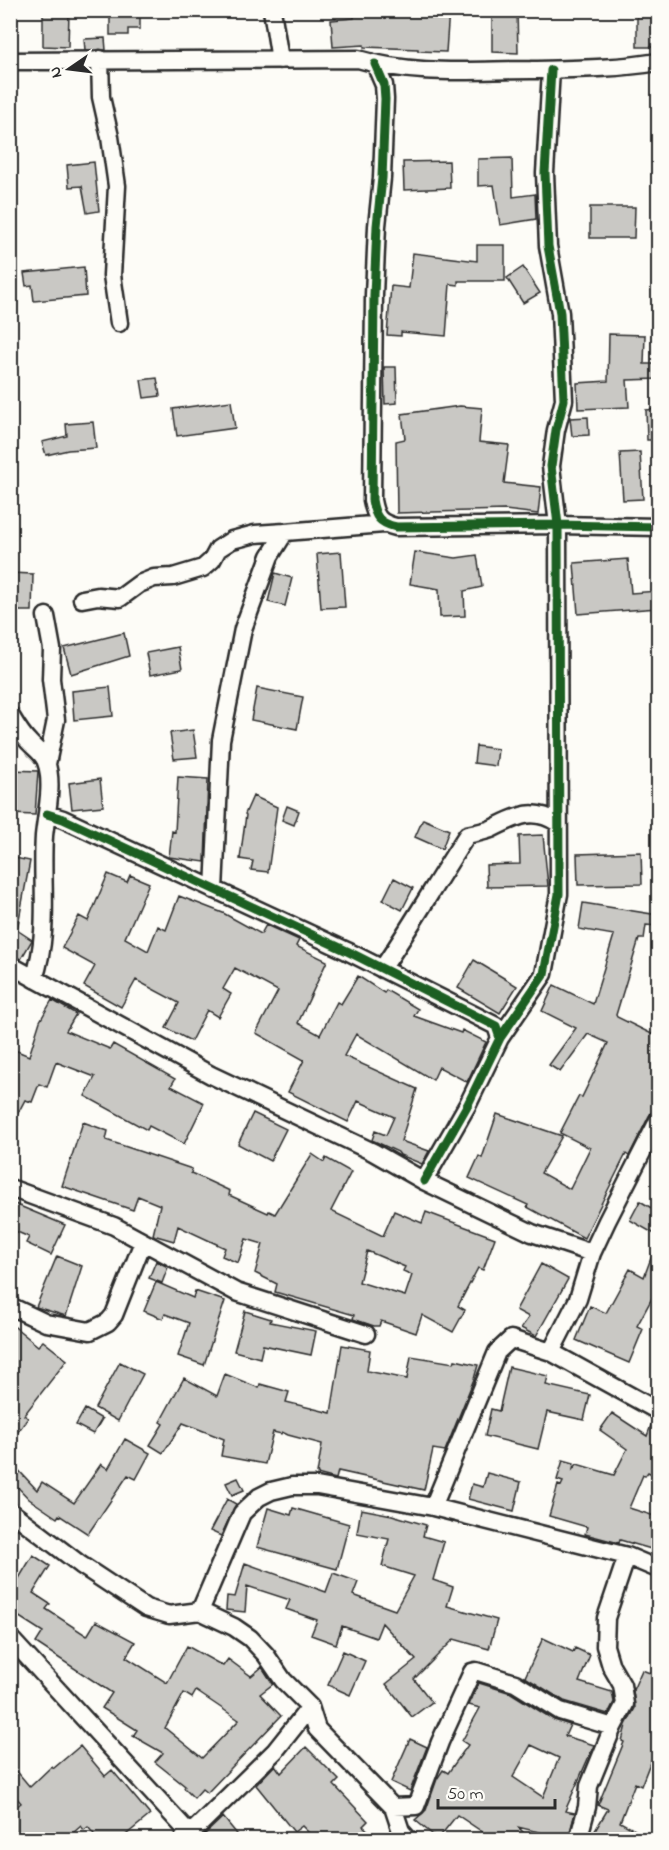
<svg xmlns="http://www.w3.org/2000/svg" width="669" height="1850" viewBox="0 0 669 1850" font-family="'Indie Flower',sans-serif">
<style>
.building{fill:#c9c8c4;stroke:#2b2b2b;stroke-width:1.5;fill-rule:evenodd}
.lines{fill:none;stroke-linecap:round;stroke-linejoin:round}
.street-casing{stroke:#2b2b2b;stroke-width:21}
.street{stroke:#fdfcf7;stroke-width:16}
.cycleway-casing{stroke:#fdfcf7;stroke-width:13}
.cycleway{stroke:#1b5e20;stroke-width:9}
</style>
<rect width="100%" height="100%" fill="#fdfcf7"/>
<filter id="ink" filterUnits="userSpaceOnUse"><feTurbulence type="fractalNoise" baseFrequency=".0167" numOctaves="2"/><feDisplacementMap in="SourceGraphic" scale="12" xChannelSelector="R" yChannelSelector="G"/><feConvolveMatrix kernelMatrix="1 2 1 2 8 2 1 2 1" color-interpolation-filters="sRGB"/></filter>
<g filter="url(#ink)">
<path class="building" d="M110,10H140V29H128V35H110Z
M354,10H449L446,52L418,51V49L364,47V45L333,47L331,20L354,18Z
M492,10H517L518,53L492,52Z
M637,10H658V47H637Z
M43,12L69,13L68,47L43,46Z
M105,38L106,50H85L84,39Z
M512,158L513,197L535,194L536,219L500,225L494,185L478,186V159Z
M449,161L450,188L404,190L403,162Z
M94,162L99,211L87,213L82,186L69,187L67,165Z
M590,207H635L634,238H590Z
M477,245H505V281H458V285L450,284L446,336L401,332V336L387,335L391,286L409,288L413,253L477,261Z
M84,267L86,296L34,301L32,285L26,286L24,273Z
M523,267L540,293L523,303L507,278Z
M609,334L645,335L644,364H658V379L627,380L629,407L578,409L577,383L608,381Z
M396,367L397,403L385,404L384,367Z
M157,378L160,396L144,398L141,380Z
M231,401L235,428L177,436L173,409Z
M460,406L482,408L479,442L509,445L504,483L541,487L538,514L505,510L397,513L396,441L405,439L402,414Z
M658,409V440H647L646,410Z
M588,417L589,435L572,436L570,418Z
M93,422L96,448L68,450L46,455L42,442L67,436L66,424Z
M640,452L643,499L623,500L620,453Z
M341,552L345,607L321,608L317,554Z
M415,552L456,558L477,555L482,587L464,591L465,616L440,617L439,589L410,584Z
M628,559L631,593L658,591V608L578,614L574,563Z
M10,573L33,574L32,611H10Z
M275,573L292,578L285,606L268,602Z
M124,633L129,656L71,674L64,648Z
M178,647L182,669L150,675L146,653Z
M110,687L113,716L74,720L72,691Z
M257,688L303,697L297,729L251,720Z
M193,730L197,757L174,759L170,733Z
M476,746L498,749L496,766L474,763Z
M10,770L38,771L35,815L10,814Z
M178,777L208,779L205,862L169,857L172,831L175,832Z
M100,779L103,806L72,809L69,783Z
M253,796L277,807L268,872L251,870L253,861L240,859L246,815L245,814Z
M287,806L299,811L294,825L282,820Z
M423,819L449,830L442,849L415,837Z
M543,835L548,886L487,887L486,865L520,864L519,836Z
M641,852L642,884L578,885L577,854Z
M10,857L30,861L17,930L32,940L31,942L21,959L10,955Z
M108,874L127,882L130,875L149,883L125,938L148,951L158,926L166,930L179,896L223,913L261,934L266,925L299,940L296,946L327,961L298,1023L320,1035L337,1002L341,1004L358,976L384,993L386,990L418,1009L414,1016L461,1033L462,1030L486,1042L467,1082L439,1067L433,1080L356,1034L344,1056L417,1089L401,1141L429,1151L422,1164L400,1155L398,1152L372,1140L375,1131L386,1135L394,1117L358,1101L348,1122L288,1092L304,1060L256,1033L278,991L235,968L223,989L231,994L218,1017L207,1010L191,1041L166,1028L179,1003L136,980L121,1007L84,986L95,966L62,948L79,916L88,921Z
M394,878L413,888L402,910L383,900Z
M583,903L658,915V926L646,925L644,939H639L616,1015L617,1017L658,1037V1103L649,1116L629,1156L626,1154L584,1238L527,1207L528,1205L469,1178L479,1156L482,1158L497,1114L562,1136L541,1173L570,1189L590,1148L560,1133L579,1096L582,1097L608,1043L588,1034L560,1072L549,1065L576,1028L542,1011L554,985L593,1004L614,935L579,929Z
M474,960L517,986L500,1013L458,988Z
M52,1000L76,1014L66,1031L110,1049L113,1044L175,1079L171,1086L204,1103L184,1144L149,1126L147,1130L85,1096L95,1077L56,1062L47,1087L39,1084L32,1102L25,1100L10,1128V1048L29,1056L40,1021Z
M253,1113L286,1129L270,1161L238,1144Z
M83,1122L108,1131L106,1140L192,1169L191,1173L230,1191L229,1195L268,1213L269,1211L275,1214L312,1154L324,1162L326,1158L351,1172L331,1211L383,1236L394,1211L422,1223L426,1212L495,1238L483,1270L478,1268L458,1306L465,1310L453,1332L422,1315L416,1333L381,1321L379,1326H374L353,1319L354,1315L275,1292L277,1284L255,1273L263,1244L246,1239L238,1263L222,1256L225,1248L178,1226L174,1241L153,1235L160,1205L138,1196L133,1210L62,1186ZM367,1251L405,1267L403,1271L412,1275L405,1296L359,1282Z
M640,1201L658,1212V1236L630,1220Z
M10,1202L65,1225L51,1255L26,1243L29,1237L10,1229Z
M657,1242L658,1287L637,1326L643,1329L629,1363L576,1340L590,1306L606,1313L630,1269L644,1277Z
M57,1256L82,1266L66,1316L36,1307Z
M156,1261L168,1267L162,1283L149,1278Z
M541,1264L568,1279L536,1336L521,1328L529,1317L516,1310Z
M156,1282L193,1298L195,1291L225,1301L204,1365L178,1356L189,1323L165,1314L163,1319L144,1311Z
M245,1311L271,1319L270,1322L316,1331L311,1355L263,1345L260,1358L234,1351Z
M10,1323L38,1346L43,1341L67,1360L24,1415L28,1418L10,1443Z
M342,1345L370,1350L367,1371L407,1379L411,1356L454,1363L455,1360L478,1365L474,1379L445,1451L433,1449L424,1490L338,1471L336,1479L317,1474L322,1444L288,1435L282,1432L281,1434L273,1432L265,1464L221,1456L224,1439L183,1423L163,1453L150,1445L163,1424L160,1422L184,1378L217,1396L225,1374L259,1388L260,1384L289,1392L286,1402L331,1413Z
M120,1362L143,1374L118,1421L95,1408Z
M509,1367L548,1376L546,1385L590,1395L584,1420L547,1412L538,1449L485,1436L491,1409L499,1411Z
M85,1409L102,1419L93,1434L76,1425Z
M612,1413L647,1436L653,1420L658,1421V1477L648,1472L645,1476L643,1475L629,1508L658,1517V1551L620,1540L619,1543L585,1534L587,1527L549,1516L558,1485L561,1486L563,1482L557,1480L563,1460L574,1463L573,1469L577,1464L614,1475L627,1449L600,1430Z
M125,1439L150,1453L136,1479L128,1475L88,1534L59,1515L57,1518L29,1499L10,1479V1461L37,1490L42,1482L74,1503L101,1464L108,1469Z
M487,1473L521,1482L514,1511L468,1499L472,1484L483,1487Z
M238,1478L244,1490L232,1495L226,1483Z
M227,1499L236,1504L221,1536L210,1531Z
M268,1508L291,1515L293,1508L349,1524L337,1569L257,1547Z
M361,1509L392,1515L426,1525L423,1536L444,1542L433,1580L453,1587L447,1606L497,1620L489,1649L454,1639L414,1679L432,1702L412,1717L386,1684L416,1660L382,1623L376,1638L342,1626L336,1644L311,1635L317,1620L286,1609L290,1600L247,1586L245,1612L226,1610L227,1596L235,1597L245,1563L326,1592L333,1573L358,1582L353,1595L395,1610L414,1576L382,1566L389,1539L357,1533Z
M33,1555L50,1566L33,1593L50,1604L46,1609L87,1636L96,1621L135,1642L126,1657L167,1683L187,1646L223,1666L228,1659L251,1676L262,1667L273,1684L260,1694L281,1716L207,1793L202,1789L194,1798L184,1788L185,1786L155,1762L163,1753L133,1736L137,1730L102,1708L112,1693L36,1643L43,1632L10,1611V1593ZM196,1691L239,1720L202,1758L165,1728L184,1693L192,1698Z
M543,1638L573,1652L575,1648L590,1655L579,1682L612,1692L614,1702L608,1714L564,1701L525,1677Z
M343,1651L365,1661L350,1695L328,1685Z
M642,1670L658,1676V1751L655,1750L641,1786L635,1783L620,1822L651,1839H590L608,1809L598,1805L624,1742L622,1741L626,1725L635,1708L633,1690Z
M479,1683L511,1693L554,1720L570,1725L565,1736L594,1745L565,1811L575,1813L568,1839L518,1827L530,1839H493L457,1815L438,1839L415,1820L426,1810L437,1779L443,1770L448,1773L468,1745L462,1741L480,1708L469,1705ZM531,1745L559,1758L543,1797L513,1777Z
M410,1739L427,1747L410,1791L391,1782Z
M80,1746L105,1776L112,1770L150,1815L121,1839H98L88,1827L84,1830L81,1826L66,1839H10V1812L21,1803L10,1790V1763L30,1787L52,1766L54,1768Z
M306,1747L339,1780L334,1785L368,1821L363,1826L378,1839H315L302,1826L294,1832L256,1785L275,1765L281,1773Z
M223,1817L241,1839H205L203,1836Z"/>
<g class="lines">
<defs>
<path id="street" d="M272,10L280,60
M100,59L101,97L110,137L117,186L112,275L119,323
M10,61L358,59C415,76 472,70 531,70C574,69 616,69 658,62
M375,64L384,85L385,99L382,178L377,226L374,295L372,500C375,517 379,523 396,527L558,525L658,527
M82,599L98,596L120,598L139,584L154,578L173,577L203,568L212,560L218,549L232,540L255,534L285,532
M46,616L52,649L51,679L56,720L47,764
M10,715C16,725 21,734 29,742C35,749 43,753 46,762C54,783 46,815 44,836C41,884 50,932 34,979
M47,814L63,819L347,951L496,1026L500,1038L468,1104L424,1181
M214,890L221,740L243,629L270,556L285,532L384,524
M10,965L211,1075L373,1152L424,1181L532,1233L592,1253
M382,969C412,925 438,879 467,835C475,833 483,832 491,829C516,817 532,806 558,823
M500,1038L544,974L559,894L558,525L551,466L556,430L564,400L560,313L548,246L545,173L551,70
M10,1188L114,1226L236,1292L366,1334
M10,1306L46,1323L90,1331L108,1322L114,1315L143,1242
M551,1352L658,1411
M433,1507L497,1352L511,1339L551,1352L578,1299L592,1253L607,1221L658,1121
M10,1511L81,1565L146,1608L169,1615L200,1611L234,1627L250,1638L266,1655L283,1680L310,1707L317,1729L393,1807L401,1831L409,1840
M200,1611L242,1513L259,1497L271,1491L292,1486H317L433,1507L627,1556L658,1569
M10,1638L190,1834
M393,1807L416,1806L440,1742L472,1672L476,1671L515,1683L560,1711L613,1727
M182,1840L190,1834L275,1751L310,1707
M578,1840L587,1807L589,1786L613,1727L625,1704L622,1685L611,1666L605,1646L606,1618L627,1556"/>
</defs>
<use href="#street" class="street-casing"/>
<use href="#street" class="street"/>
<defs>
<path id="cycleway" d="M375,64L384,85L385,99L382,178L377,226L374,295L372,500C375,517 379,523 396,527L558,525L658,527
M47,814L63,819L347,951L496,1026L500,1038L468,1104L424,1181
M500,1038L544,974L559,894L558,525L551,466L556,430L564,400L560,313L548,246L545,173L551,70"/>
</defs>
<use href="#cycleway" class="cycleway-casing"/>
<use href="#cycleway" class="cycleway"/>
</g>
</g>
<rect width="669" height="1850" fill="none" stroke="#fdfcf7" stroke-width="36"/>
<rect x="18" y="18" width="633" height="1814" fill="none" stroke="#2b2b2b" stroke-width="2" filter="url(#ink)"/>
<g transform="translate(69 69) rotate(256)" stroke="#fdfcf7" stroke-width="4.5" paint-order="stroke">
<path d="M0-4.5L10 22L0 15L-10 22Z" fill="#2b2b2b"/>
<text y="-9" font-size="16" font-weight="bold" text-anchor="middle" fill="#2b2b2b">N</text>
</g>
<path d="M438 1799v9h117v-9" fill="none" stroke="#2b2b2b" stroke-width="3"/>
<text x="447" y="1799" font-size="18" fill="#2b2b2b" stroke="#fdfcf7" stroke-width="4.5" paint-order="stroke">50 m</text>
</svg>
